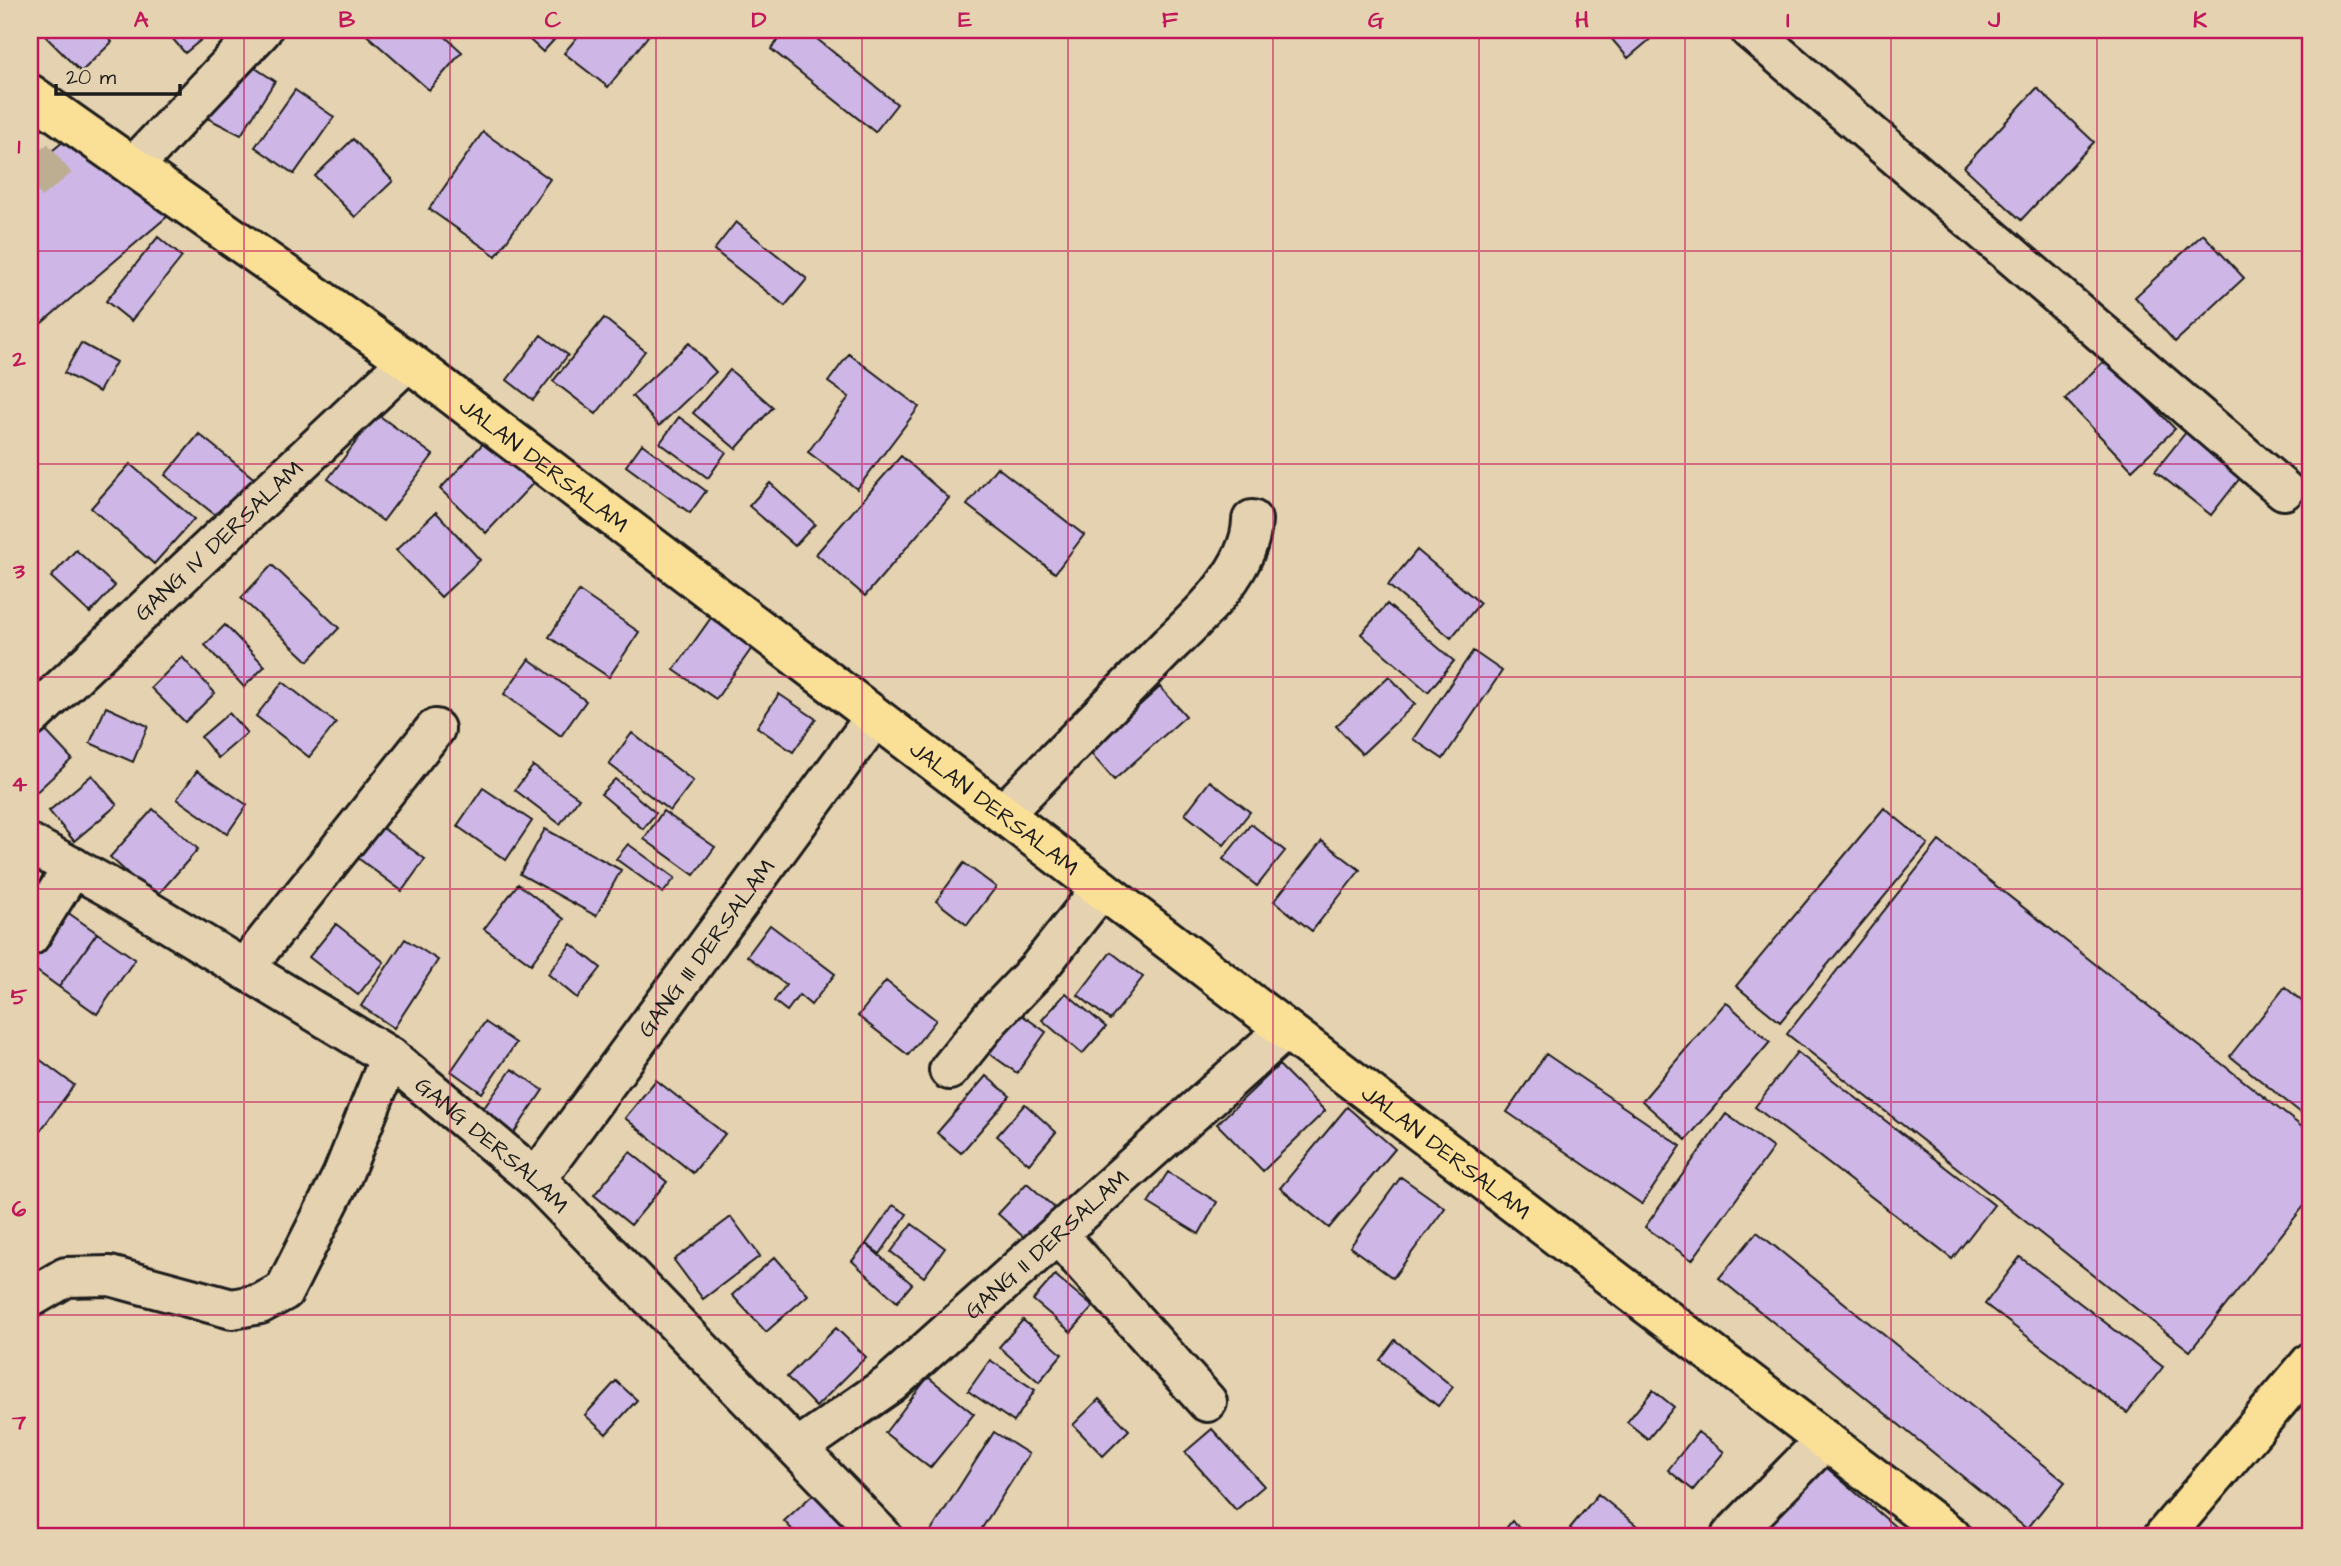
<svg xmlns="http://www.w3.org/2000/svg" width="2341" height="1566" viewBox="0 0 2341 1566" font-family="'Architects Daughter',sans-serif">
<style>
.building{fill:#ceb7e6;stroke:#1c1c1c;stroke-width:2}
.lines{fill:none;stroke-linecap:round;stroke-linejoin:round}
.minor-tunnel{stroke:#bdae92;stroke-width:38;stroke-dasharray:38 19;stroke-linecap:butt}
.minor-casing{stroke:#1c1c1c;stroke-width:44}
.major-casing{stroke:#1c1c1c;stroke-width:44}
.minor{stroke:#e5d2b0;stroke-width:38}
.major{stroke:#fadf96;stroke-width:38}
.grid{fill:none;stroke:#c2185b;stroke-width:2;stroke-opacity:0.55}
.labels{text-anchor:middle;stroke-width:7;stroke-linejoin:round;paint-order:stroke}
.street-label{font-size:23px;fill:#1c1c1c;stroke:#e5d2b0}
.neatline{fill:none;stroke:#c2185b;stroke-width:2.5}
.grid-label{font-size:23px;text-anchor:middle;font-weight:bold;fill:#c2185b}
</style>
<rect width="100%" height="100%" fill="#e5d2b0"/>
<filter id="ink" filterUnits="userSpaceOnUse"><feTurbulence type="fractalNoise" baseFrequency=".0143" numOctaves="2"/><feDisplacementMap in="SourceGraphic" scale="14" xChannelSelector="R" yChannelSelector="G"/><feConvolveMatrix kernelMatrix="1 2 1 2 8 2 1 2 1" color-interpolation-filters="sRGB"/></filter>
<g filter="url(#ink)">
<path class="building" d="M39,30H100L112,42L81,72Z
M165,30H213L185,53Z
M361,30H438L462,52L429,90Z
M519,30H563L543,52Z
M583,30H639L648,36L608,87L564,53Z
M786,30H806L897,104L875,132L771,49Z
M1604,30H1661L1628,58Z
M243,60L275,81L241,135L207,118Z
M2037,88L2094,142L2021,220L1964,167Z
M295,90L334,117L294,174L255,147Z
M483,132L550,179L496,256L429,209Z
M353,139L393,181L355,217L315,176Z
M64,141L169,215L30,333V169Z
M736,222L807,279L785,306L714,250Z
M2203,234L2244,278L2175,342L2135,297Z
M158,237L182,257L131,321L106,301Z
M604,318L645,351L596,414L553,381Z
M541,335L568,355L533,400L507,380Z
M81,343L116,362L99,392L64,373Z
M689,343L716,372L659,426L632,396Z
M849,354L919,407L857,489L808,452L849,397L828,382Z
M2107,358L2175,429L2132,470L2065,399Z
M730,370L773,407L736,449L693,413Z
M377,414L433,455L383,521L328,479Z
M679,417L726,452L708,478L660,443Z
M2195,421L2251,464L2211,515L2155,471Z
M199,434L257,481L224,522L165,475Z
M491,435L537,479L486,533L440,489Z
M642,444L706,491L690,513L626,466Z
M901,456L949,498L865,596L816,554Z
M130,464L194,519L154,564L91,508Z
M997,467L1084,535L1055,573L967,505Z
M770,483L815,524L795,546L749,506Z
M436,512L480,560L441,597L396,550Z
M76,550L115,586L90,613L51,577Z
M1417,550L1480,603L1451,638L1388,585Z
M272,565L339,628L308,661L241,598Z
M579,591L639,632L609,677L549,637Z
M1387,604L1454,661L1428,692L1361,634Z
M713,615L754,645L716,699L674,670Z
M225,625L265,666L244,687L205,645Z
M1473,651L1502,671L1443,759L1413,739Z
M182,657L215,693L185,722L151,688Z
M529,659L586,701L561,736L504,694Z
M1389,676L1415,704L1362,754L1336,726Z
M283,682L336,723L309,757L256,716Z
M1160,687L1186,716L1114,780L1089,751Z
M779,694L816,719L793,752L757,727Z
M106,707L148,726L133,762L90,743Z
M229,713L247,733L218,758L201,737Z
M44,729L72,759L30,798V742Z
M632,733L693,781L670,811L609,764Z
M533,766L579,798L560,824L515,790Z
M197,771L247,805L227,834L177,799Z
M92,775L117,805L74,841L49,811Z
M615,779L656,813L643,829L601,794Z
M1210,781L1250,812L1224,845L1185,814Z
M483,788L532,821L506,860L457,826Z
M1884,808L1928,844L1780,1022L1736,986Z
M153,809L198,849L155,898L110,857Z
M663,811L715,847L694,875L644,839Z
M373,821L425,859L402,891L350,852Z
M1251,824L1285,851L1257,886L1223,859Z
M545,829L621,870L596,916L520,874Z
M1322,841L1360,870L1312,931L1274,901Z
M1939,841L2311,1134V1197L2190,1351L1787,1034Z
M628,844L675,878L663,893L616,859Z
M964,863L996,887L967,925L936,901Z
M518,884L564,919L531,964L484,929Z
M67,912L97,933L59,987L30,966Z
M336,924L384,962L358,995L309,957Z
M770,925L835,974L811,1005L799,995L787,1011L774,1001L786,985L747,956Z
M97,933L135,959L97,1014L59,987Z
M405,939L438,960L394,1028L361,1006Z
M571,944L601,968L577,998L548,974Z
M1111,952L1143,977L1110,1020L1078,995Z
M886,981L936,1020L908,1055L858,1016Z
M2285,987L2311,1009V1121L2230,1056Z
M1066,993L1106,1027L1082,1054L1042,1020Z
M1726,1002L1770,1042L1686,1140L1642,1101Z
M1009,1006L1046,1032L1017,1073L980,1047Z
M485,1022L516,1043L482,1093L451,1071Z
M1797,1052L1994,1205L1952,1259L1755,1107Z
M1546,1054L1681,1146L1642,1204L1507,1112Z
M35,1056L74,1085L35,1138L30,1134V1063Z
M1279,1065L1325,1111L1263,1171L1217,1124Z
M512,1069L543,1090L513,1134L481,1112Z
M986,1076L1010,1096L961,1153L937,1133Z
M656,1080L725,1134L693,1173L625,1118Z
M1025,1104L1056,1132L1029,1164L997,1136Z
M1347,1107L1395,1149L1329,1228L1280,1188Z
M1726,1114L1773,1148L1692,1260L1645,1227Z
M630,1152L667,1182L631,1225L594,1195Z
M1168,1172L1217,1202L1199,1234L1148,1203Z
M1401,1177L1445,1208L1393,1278L1350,1247Z
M1027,1183L1066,1218L1038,1250L998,1214Z
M893,1205L907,1214L880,1254L866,1244Z
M731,1217L760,1256L703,1299L674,1260Z
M912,1224L945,1248L924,1277L891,1252Z
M1757,1232L2065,1482L2027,1529L1719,1278Z
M866,1244L912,1284L897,1302L852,1261Z
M775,1257L808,1295L766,1332L732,1295Z
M2020,1257L2163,1367L2127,1413L1985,1304Z
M1055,1275L1093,1307L1071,1332L1033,1300Z
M1023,1320L1062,1354L1039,1382L999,1347Z
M836,1328L866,1357L816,1407L787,1377Z
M1395,1340L1453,1387L1438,1406L1380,1360Z
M990,1360L1035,1390L1014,1422L968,1391Z
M928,1377L974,1414L930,1468L885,1433Z
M616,1381L637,1400L606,1434L585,1415Z
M1653,1390L1674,1407L1648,1439L1627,1422Z
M1099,1399L1129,1430L1103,1456L1073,1425Z
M1212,1429L1264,1486L1236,1510L1185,1452Z
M994,1432L1029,1454L977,1536H928Z
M1698,1432L1724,1452L1693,1490L1668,1470Z
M1826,1467L1906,1536H1759Z
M820,1488L850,1522L834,1536H798L784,1521Z
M1598,1494L1647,1534L1645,1536H1579L1570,1528Z
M1512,1521L1530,1536H1500Z"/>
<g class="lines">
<path class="minor-tunnel" d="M30,182L74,147"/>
<defs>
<g id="minor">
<path d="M1750,30L2284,490"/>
<path d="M133,167L262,30"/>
<path id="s1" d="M30,718L408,361"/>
<path d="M1003,814L1170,644C1203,613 1251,567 1252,520"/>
<path id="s2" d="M30,844L107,886L390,1057L536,1179L882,1536"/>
<path d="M30,936L73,867"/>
<path d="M244,969L435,729"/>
<path d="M949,1070L991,1018L1037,970L1101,889"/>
<path id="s3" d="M536,1179L875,717"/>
<path d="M1058,1235L1207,1402"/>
<path d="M30,1298L66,1277L110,1276L232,1309L260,1304L284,1291L342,1176L390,1057"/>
<path id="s4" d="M798,1448L890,1384L1285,1030"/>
<path d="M1731,1536L1825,1440"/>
</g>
<g id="major">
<path id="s5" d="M30,94L408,361L1951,1536"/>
<path d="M2164,1536L2311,1362"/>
</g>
</defs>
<use href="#minor" class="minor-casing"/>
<use href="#major" class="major-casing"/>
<use href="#minor" class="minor"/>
<use href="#major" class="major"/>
</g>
</g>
<path class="grid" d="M244,30V1536M450,30V1536M656,30V1536M862,30V1536M1068,30V1536M1273,30V1536M1479,30V1536M1685,30V1536M1891,30V1536M2097,30V1536M30,251H2311M30,464H2311M30,677H2311M30,889H2311M30,1102H2311M30,1315H2311"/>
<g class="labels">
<g class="street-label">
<text dy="8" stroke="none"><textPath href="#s5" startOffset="634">JALAN DERSALAM</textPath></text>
<text dy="8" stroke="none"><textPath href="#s1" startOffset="259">GANG IV DERSALAM</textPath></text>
<text dy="8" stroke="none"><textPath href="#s5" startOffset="1200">JALAN DERSALAM</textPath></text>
<text dy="8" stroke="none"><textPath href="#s3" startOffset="287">GANG III DERSALAM</textPath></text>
<text dy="8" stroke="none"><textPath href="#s2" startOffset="553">GANG DERSALAM</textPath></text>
<text dy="8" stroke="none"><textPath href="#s5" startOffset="1768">JALAN DERSALAM</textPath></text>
<text dy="8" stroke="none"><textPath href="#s4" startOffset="322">GANG II DERSALAM</textPath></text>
</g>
</g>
<rect width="2341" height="1566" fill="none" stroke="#e5d2b0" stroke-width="77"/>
<path d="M56 84v10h124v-10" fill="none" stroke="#1c1c1c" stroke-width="3.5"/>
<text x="66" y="84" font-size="21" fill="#1c1c1c" stroke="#e5d2b0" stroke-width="5" paint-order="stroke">20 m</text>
<rect x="38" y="38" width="2264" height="1490" class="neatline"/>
<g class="grid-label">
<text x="141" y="27">A</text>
<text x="347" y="27">B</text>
<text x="553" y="27">C</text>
<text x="759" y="27">D</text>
<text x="965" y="27">E</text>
<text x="1170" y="27">F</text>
<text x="1376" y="27">G</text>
<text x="1582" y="27">H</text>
<text x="1788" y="27">I</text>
<text x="1994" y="27">J</text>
<text x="2200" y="27">K</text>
<text x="19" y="153">1</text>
<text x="19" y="366">2</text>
<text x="19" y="578">3</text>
<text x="19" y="791">4</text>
<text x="19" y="1004">5</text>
<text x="19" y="1216">6</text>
<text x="19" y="1429">7</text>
</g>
</svg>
